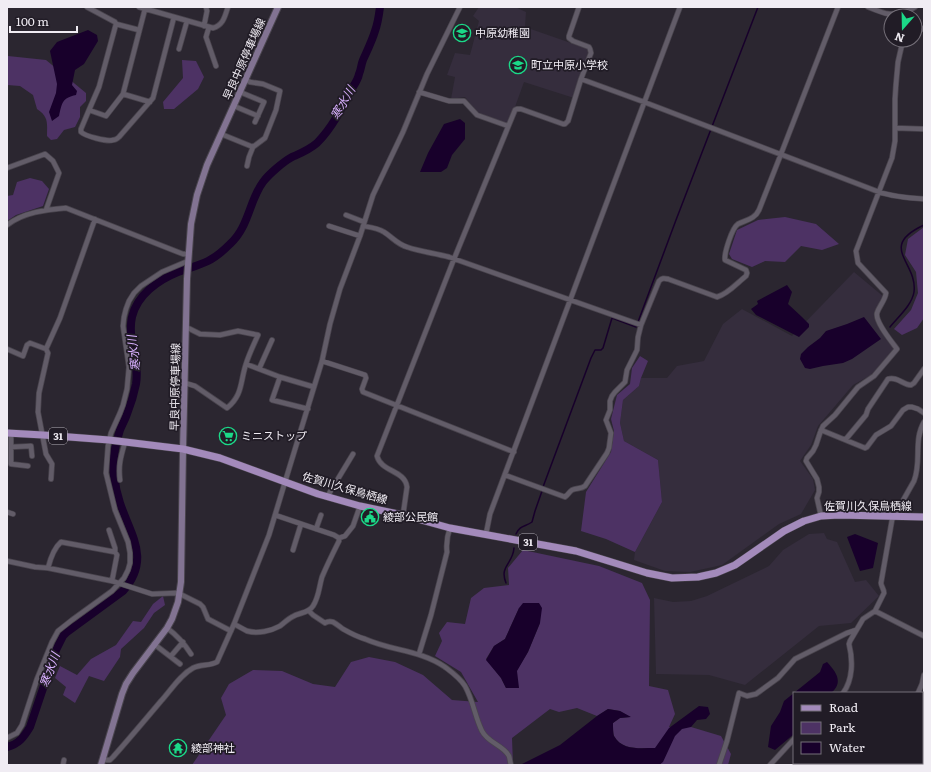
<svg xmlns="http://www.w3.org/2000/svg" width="931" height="772" viewBox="0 0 931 772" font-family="Literata,'Noto Sans JP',serif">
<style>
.built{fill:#352d3d}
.green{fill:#4d3264;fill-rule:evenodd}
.water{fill:#18002b}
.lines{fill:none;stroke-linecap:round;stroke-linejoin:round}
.stream{stroke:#18002b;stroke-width:1.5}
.river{stroke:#18002b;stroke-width:8}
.street-casing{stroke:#49444d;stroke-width:6}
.secondary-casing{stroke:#49444d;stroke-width:8}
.primary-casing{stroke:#49444d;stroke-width:8}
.street{stroke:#625c68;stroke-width:4.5}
.secondary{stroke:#827392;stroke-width:6}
.primary{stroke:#a38abb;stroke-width:7}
.labels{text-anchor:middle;stroke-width:3.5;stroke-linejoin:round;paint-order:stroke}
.shield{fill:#211c26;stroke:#b2aeb6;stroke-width:1}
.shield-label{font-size:10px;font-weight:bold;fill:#f0ecf3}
.poi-label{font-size:11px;fill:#f0ecf3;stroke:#211c26;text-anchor:start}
.street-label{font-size:11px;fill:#f0ecf3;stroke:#211c26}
.water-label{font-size:12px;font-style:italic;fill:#d7affd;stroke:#211c26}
</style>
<rect width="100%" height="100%" fill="#2b2630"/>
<path class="built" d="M479,7H515L526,12L525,27L588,49L590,54L574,98L524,82L515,107L508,124L479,114L465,97L451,99L455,77L447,75L455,53L470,55L479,21L473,16Z
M854,272L884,297L874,317L895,348L871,375L853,385L818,426L811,445L800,461L813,479L815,490L801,514L779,524L722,565L690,572L665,571L634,560L635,552L662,502L658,460L624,441L620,423L623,400L639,386L641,378H667L677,366L704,361L723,324L742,309L792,336Z
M824,533L827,539L837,542L855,582L866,580L879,596L851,623L819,626L745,685L709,675L656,674L654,598L673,602L691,601L707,596L769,566L783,550L809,534Z"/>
<path class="green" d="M8,56L46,60L86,93V101L80,107V117L75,127L64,130L57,139L51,140L47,136C47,123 49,117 37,109L33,95L20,86L7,85V58Z
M182,60L196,61L204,77L198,89L174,109H164L163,102L183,78Z
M30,178L42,181L49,189L43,206L16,215L7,221V196L13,195L17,182Z
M785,217L816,224L839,244L822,250L801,246L785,262L765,261L752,267L732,259L729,254L737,230L758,220Z
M924,227V318L917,328L902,335L894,329L911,310L918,293L916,272L905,255L908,239Z
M640,356L648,361L641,378L639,386L623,400L620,423L624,441L658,460L662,502L635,552L606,539L581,531L586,492L611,452L614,431L611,419L617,395L630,384L632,368Z
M523,550L599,566L642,583L650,600L649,686L668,690L675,714L669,727H691L721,736L731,754L728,765H659L663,761L655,748C642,748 622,751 614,736C613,733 613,727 613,723L620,718L630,717L620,711L608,709L597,716L577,708L559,712L550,709L512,738L513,765H192L226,715L221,698L229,684L253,670L282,671L313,684L335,687L351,662L369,657L395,662L423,675L452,700L478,702L461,672L435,656L442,641L439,633L447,622L465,624L471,598L484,588L509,585L508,568ZM519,608L540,623L528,652L506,688L501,678L486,659L494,646L505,639Z
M163,596L165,605L154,613L144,628L121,649L120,657L104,681L89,676L75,703L63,695L66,687L55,678L60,666L77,675L91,659L116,645L133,621L141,622L153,604Z"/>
<path class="water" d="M88,30L97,35L98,41L84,64L75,70L72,85L77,91L76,95C62,98 62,103 59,116L52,121L49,112L56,93L57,84L50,51L57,42Z
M460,119L465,123V139L452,155L447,168L441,172H420L428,153L444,124Z
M787,285L792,292L788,304L802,317L809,324V327L799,337L756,315L751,309L758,304L757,301Z
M864,317L881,339L852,359L843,363L823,366L810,369L805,368L800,359L801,354L808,347L820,338L826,331L847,324Z
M855,534L878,543L873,568L860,571L847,537Z
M523,603H539L542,608L540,623L528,652L517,671L519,688H506L501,678L486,660L494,646L505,639L519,608Z
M827,662C836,672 844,682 831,693H794V734L775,750L768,747L771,726L780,712L784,701L820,672L823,664Z
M699,706L708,707L710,714L706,719L697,720L691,727L682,729L675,736L663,762L659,765H522V764L560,745L597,716L608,709L620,711L631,717L620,718L613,723C613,727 613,733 614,736C622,751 641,748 655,748L669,728Z"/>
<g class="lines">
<path class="stream" d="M638,322L676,220L758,7
M890,327C898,317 912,305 914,292C918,262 877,247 924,225
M543,487L591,358L595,350H601L603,348L612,318L636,327L637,326
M516,534C520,525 525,527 532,522L535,511L542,491
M506,583C499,566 513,564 514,548"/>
<path class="river" d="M7,747C19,744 24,737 30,727L56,650L63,636L67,632L123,591C151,559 131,536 120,503C117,494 115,484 114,475C112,460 115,445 120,430C122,425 125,420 127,414C131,404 134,394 136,384C140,361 127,340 132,317C137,295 158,280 178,272C188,268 198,266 208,261C216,257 224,250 230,244C249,227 249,201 263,182C269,174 283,162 292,157C301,153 309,150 317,143C332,128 342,108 351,90C354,85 358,80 359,74C361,70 361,65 363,60C367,51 372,41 375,31C378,23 379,15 380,7"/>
<defs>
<path id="street" d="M87,7L115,22L116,24L99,87L89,110L81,129V132C85,136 107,142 113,140C116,140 117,139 119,137L153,98L174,17
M139,7L213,28C224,25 225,15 228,7
M868,7C882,12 888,17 903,12C907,11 911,10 915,7
M116,24L139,30
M204,26L207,11L206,7
M209,27L206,37L216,66
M915,33L924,28
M179,49L187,21
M581,79L644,102L879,192C894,197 909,198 924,199
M246,80L250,82L263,84L280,91L276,110L265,138L253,147
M240,92L264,102L255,122
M419,92L449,101H464L477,115L508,126
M123,94L150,102
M234,106L258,116
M89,110L106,116L123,94L145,9
M895,128L924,129
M221,134L253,147L249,157L247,166
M7,168L45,154L53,161L59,173L46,210
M346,215L364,222
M7,225C24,212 45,210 66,208L183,254H189
M329,226L360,236
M363,226C369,227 378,228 384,232C392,237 397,244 407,247C421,252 435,253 449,257L641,325
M7,349L23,356L27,345L30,343L46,349L60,318L95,219
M46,349L48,353L39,393L38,412L46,454L52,464L51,479
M322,361L365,375L366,378L362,389L363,392L514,452
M246,364L280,377L314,387
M259,369L272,340
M280,377L272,400L308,409
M185,383L195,386L227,408C243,395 240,382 246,364C249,354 254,344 258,335L238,331L220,335L200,334L186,327
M821,430L865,448L867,447L876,435L891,426L903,410L908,407H912L918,409L924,413
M11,434V464L28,466
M843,439H846L866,415L868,409L888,379C897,376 903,385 911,385L914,383L924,369
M11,447L31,446L32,456
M505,475L565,497C568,495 569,492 572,490C577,488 581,489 585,486L607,453L609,448L611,433L606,420L610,410V401L612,396L615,392L625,382L627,370L637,350L638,337L641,325L659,281C662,278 664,278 668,279L717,297C728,294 737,283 746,276L747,273L746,270L725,260C724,253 732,228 738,224C746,220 755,219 759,210L781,154L838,7
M120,480C118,465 121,456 125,442
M327,497L353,454
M7,512L13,514
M275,515L334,535L339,538
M403,515L407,487C405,470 381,472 377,456L454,259L515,110L517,109H521L563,124H565L568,121L581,79L591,53L590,49L589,47L573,41L569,38V36L579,7
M821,516L817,498L819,492V487L817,479L806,461L807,458L813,451L816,445L820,433L823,426L835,415L858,387L874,376L897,349C892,342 875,322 877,313C879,306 885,301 886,293L858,263L856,251L892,158L895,141V99L896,84L898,62L903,40
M316,529L321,515
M109,530L115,548V552
M486,534L490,514L680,7
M293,550L301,524
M7,561L35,567L48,568L112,581L152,594L176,593L180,594L200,604L203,607L208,619L231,631
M48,568C50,560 54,548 61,542L115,552L117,555L112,581
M309,611L313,615L325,623C328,621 330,621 333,622C337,624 340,627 343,629C350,633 358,637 365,639C392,651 420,650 445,667C453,673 460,678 465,686C473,700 475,717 482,731C488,743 503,745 509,756C510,759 510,762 511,765
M875,611L924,636
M234,624C238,626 243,629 247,631C258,634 271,631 280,626C284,623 288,619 292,617C299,612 308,614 313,606C319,597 319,587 322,577C327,565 333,553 339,541V538L345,536L353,526L360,506
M167,628C178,636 184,643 191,654
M154,644L180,664
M419,654L431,615L447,552C446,543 447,536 450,528
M171,656L183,642
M843,693C853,680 853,660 849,644L850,641L863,619L875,611L884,593C884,589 881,586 881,583L892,520L914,481C922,461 913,441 924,422
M918,693L922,684L924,675
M922,732L924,734
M7,738L17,733L22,725L37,679L52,642L58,631L72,620L112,591L124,578L128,570L130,563V553L128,542L115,510L106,473L108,446L111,433L120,413L123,405L127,389L129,367L123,326L124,317L126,309L129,301L134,293L141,286L162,272L188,261
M103,760H110L113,757C129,739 145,720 161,701C171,690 180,675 193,668C201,664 210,666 217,662L234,624L269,535L285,482L314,387L322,361L330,324L340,289L360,236L373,195L403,132L427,74L460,7
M63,765L64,760
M719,765L727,741L739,693L747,696L756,694L778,678L795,659L847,633L856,630
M770,765L794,739
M923,765H924"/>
<path id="secondary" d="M101,765L122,694L126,684L133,673L167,628L172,619L178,602L181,582L183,449L187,279L191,224L197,195L207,165L278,7"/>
<path id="primary" d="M7,433L43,435L109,440L183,449L220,458L318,494L360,506L403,515L450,528L576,551L647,573L672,578L698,577L716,573L735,565L784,531L804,521L821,516L839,515L924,517"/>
</defs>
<use href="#street" class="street-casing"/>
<use href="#secondary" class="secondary-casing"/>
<use href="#primary" class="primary-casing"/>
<use href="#street" class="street"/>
<use href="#secondary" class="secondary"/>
<use href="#primary" class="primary"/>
</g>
<defs>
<symbol id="school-ring" viewBox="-11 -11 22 22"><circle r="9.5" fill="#211c26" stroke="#1bd988" stroke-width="1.5"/><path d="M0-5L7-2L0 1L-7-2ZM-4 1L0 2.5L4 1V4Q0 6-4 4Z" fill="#1bd988"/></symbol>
<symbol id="supermarket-ring" viewBox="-11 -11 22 22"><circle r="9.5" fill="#211c26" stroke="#1bd988" stroke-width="1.5"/><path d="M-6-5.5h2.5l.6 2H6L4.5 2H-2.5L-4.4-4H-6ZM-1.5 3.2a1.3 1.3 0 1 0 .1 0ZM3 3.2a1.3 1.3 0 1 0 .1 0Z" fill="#1bd988"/></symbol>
<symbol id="civic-ring" viewBox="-11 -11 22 22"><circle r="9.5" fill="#211c26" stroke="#1bd988" stroke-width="1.5"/><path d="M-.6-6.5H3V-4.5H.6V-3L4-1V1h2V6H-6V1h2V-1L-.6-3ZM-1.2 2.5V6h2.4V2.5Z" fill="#1bd988"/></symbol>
<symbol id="temple-ring" viewBox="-11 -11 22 22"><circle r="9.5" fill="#211c26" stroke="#1bd988" stroke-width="1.5"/><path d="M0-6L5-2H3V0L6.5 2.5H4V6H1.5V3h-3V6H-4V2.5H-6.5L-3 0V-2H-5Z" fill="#1bd988"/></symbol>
</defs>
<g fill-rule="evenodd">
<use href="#school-ring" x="452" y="23" width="20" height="20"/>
<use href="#school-ring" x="508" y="55" width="20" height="20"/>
<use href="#supermarket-ring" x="218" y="426" width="20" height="20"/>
<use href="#civic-ring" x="360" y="507" width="20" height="20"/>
<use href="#temple-ring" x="168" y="738" width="20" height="20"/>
</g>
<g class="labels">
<g class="shield">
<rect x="49" y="428" width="18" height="16" rx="3"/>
<rect x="519" y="534" width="18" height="16" rx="3"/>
</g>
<g class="shield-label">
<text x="58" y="440">31</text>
<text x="528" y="546">31</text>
</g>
<g class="poi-label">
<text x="475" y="37">中原幼稚園</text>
<text x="531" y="69">町立中原小学校</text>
<text x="241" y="440">ミニストップ</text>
<text x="383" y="521">綾部公民館</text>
<text x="191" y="752">綾部神社</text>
</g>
<g class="street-label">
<text transform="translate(244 59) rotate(-66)" y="4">早良中原停車場線</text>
<text transform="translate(175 387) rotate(-89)" y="4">早良中原停車場線</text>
<text transform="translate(345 488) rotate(16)" y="4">佐賀川久保鳥栖線</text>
<text x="868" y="510">佐賀川久保鳥栖線</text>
</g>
<g class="water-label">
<text transform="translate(343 103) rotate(-60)" y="4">寒水川</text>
<text transform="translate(134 353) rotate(-97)" y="4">寒水川</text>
<text transform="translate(50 670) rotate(-70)" y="4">寒水川</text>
</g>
</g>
<rect width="931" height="772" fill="none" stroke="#f0ecf3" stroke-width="16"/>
<rect x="793" y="692" width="130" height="72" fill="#211c26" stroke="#746f78"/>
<rect x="801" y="705" width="20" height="6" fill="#a38abb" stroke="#746f78"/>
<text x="829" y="712" font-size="12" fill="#f0ecf3">Road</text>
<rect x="801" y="722" width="20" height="12" fill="#4d3264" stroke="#746f78"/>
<text x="829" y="732" font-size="12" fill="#f0ecf3">Park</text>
<rect x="801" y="742" width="20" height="12" fill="#18002b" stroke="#746f78"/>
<text x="829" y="752" font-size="12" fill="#f0ecf3">Water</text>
<g transform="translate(903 28) rotate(200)"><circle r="19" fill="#211c26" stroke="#746f78"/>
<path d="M0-3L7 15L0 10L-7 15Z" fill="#1bd988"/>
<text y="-6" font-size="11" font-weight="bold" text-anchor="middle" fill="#f0ecf3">N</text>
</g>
<path d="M10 26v6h67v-6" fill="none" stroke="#f0ecf3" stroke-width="2"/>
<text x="16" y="26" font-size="12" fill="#f0ecf3" stroke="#211c26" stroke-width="3" paint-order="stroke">100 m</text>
</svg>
